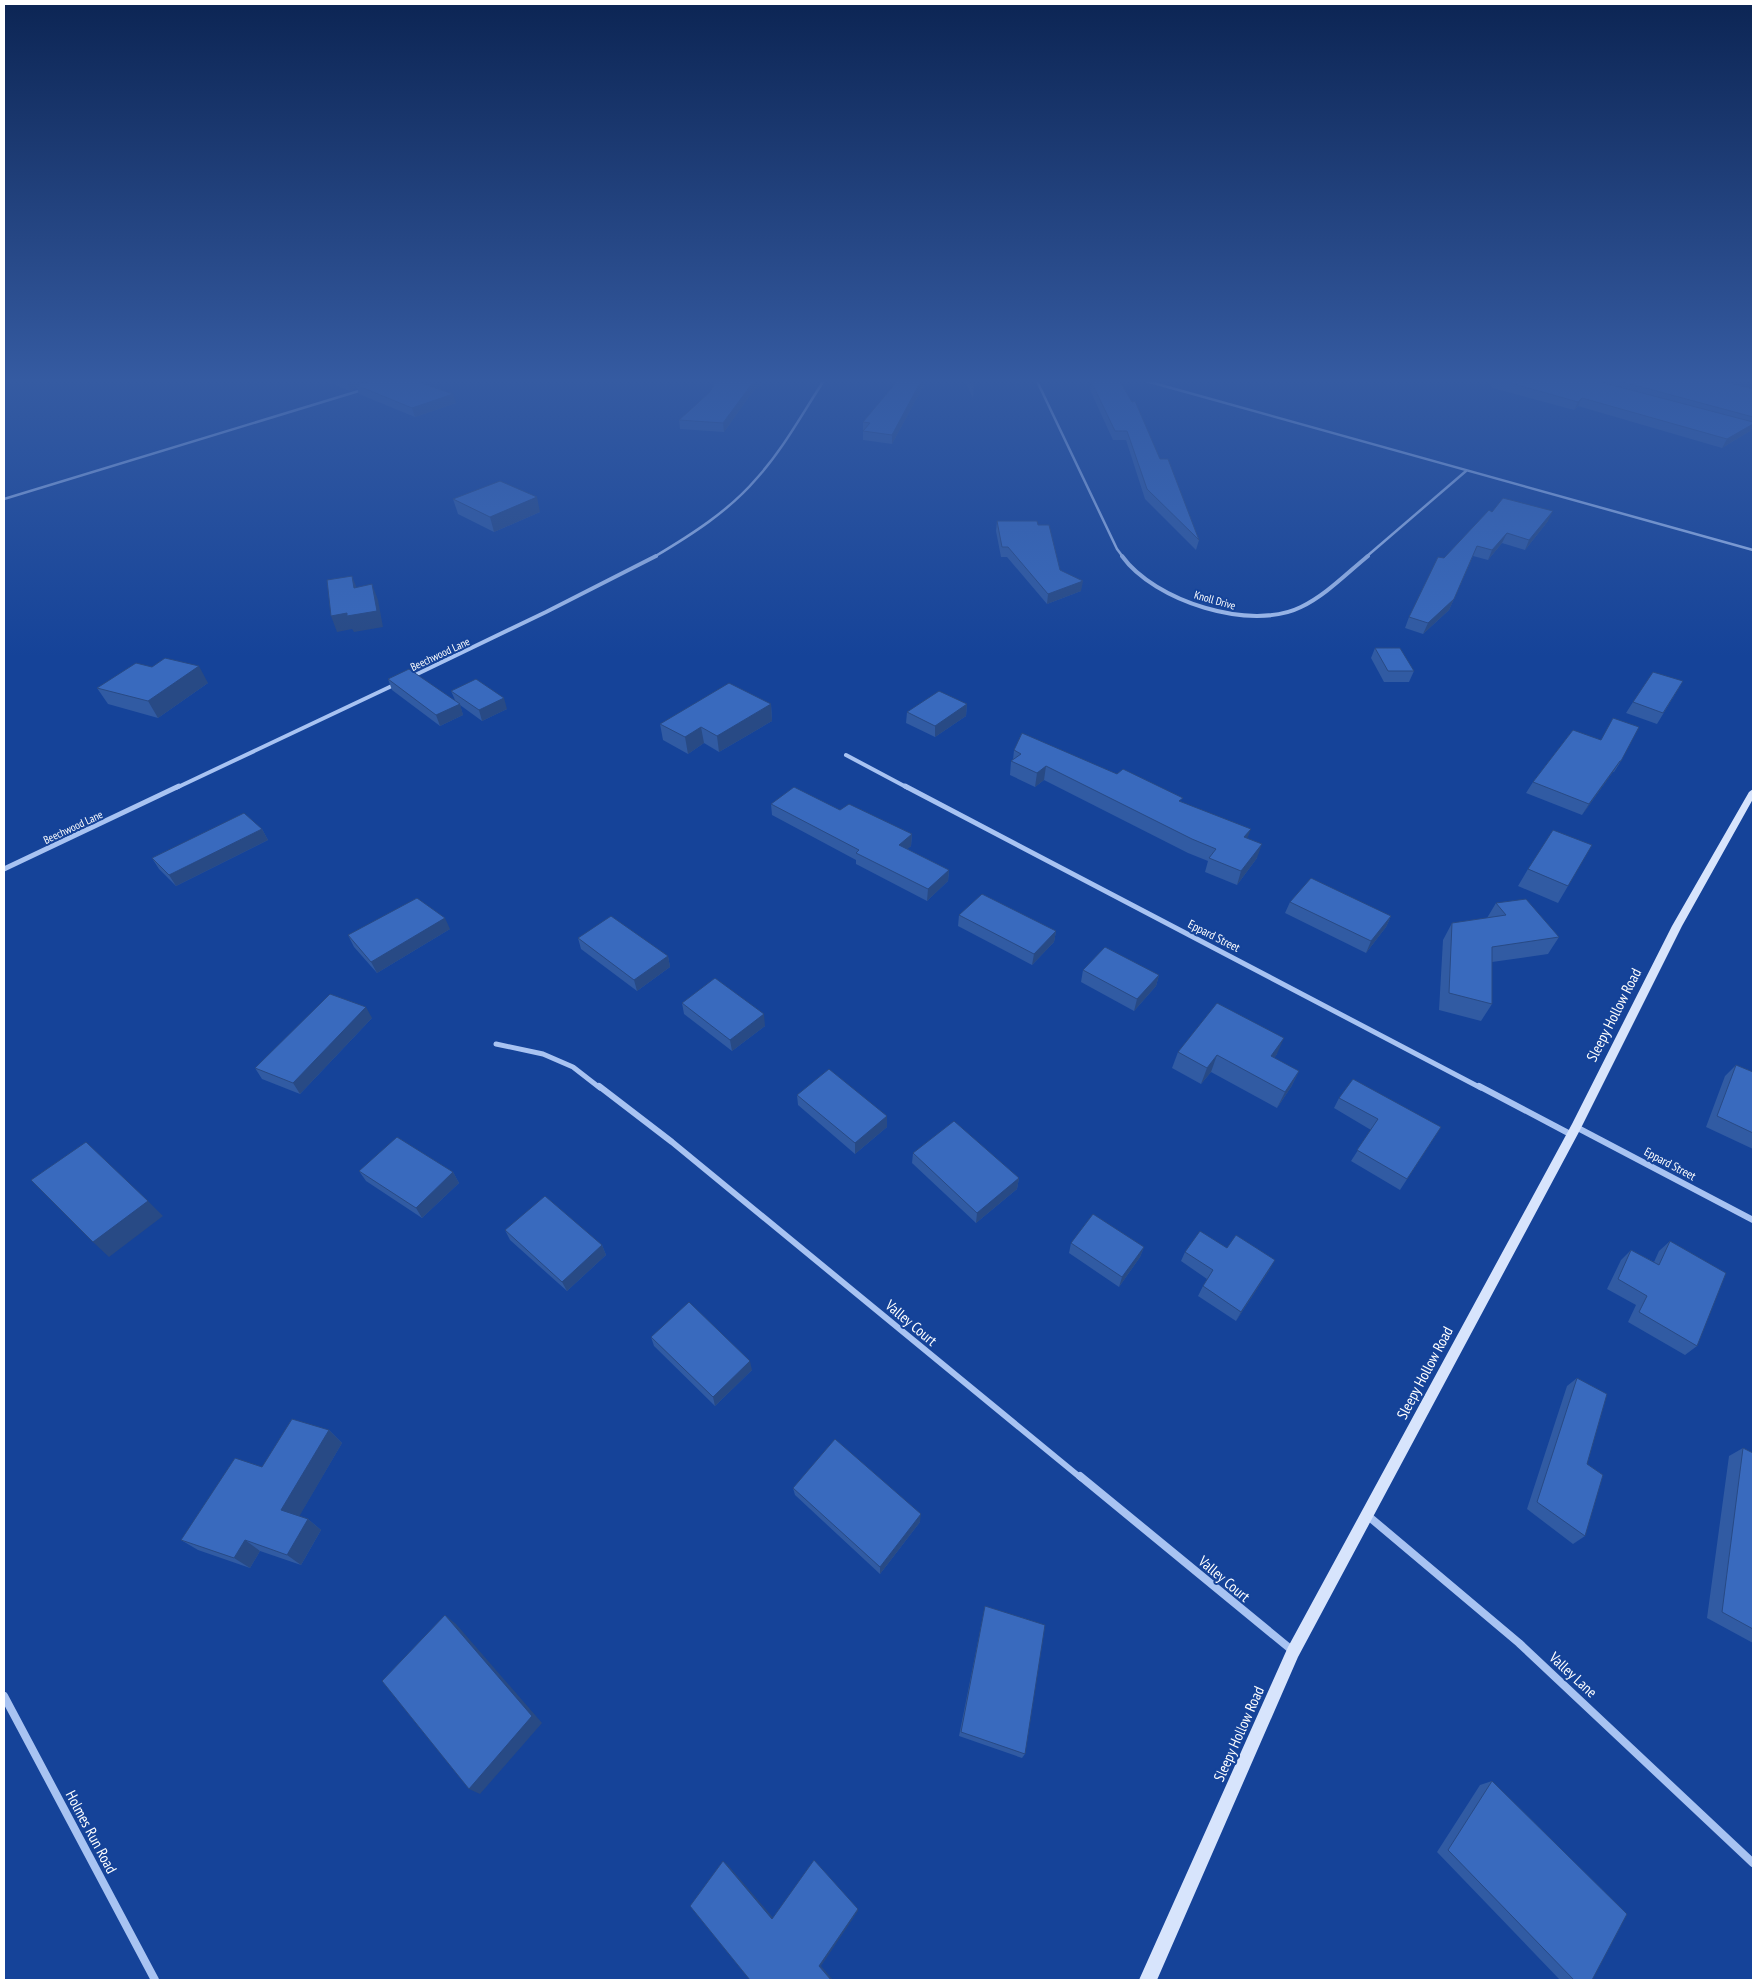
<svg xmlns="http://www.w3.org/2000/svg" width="1757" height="1984" viewBox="0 0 1757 1984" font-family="'PT Sans Narrow',sans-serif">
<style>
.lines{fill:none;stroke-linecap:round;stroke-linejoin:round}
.street-far4{stroke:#a8c3f2;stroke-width:2.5}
.street-far3{stroke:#a8c3f2;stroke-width:4}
.street-far2{stroke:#a8c3f2;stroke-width:5}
.street-far1{stroke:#a8c3f2;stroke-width:6}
.street{stroke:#a8c3f2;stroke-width:8}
.secondary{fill:#d7e4fc;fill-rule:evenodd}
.wall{fill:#315ba3}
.shaded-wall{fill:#284a85}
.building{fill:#396abe;stroke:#284a85}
.labels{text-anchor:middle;stroke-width:4;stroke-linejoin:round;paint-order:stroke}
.far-street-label{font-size:11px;fill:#fff;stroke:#154399}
.street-label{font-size:12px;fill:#fff;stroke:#154399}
.near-street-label{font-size:15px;fill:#fff;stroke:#154399}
</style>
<rect width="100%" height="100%" fill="#154399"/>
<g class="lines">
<path class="street-far4" d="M1036,379L1117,549L1123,557
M1139,379L1753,550
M4,499L362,390
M654,557C691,535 729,511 757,478C784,448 803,412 825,379
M1366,557L1466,471"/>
<path class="street-far3" d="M1122,556C1154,601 1251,632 1301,607C1326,595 1347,573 1368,556
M411,677L546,612L656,556
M846,755L908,788
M176,788L396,684"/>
<path class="street-far2" d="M905,786L1481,1088
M4,869L179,786
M496,1044L543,1054L573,1067L600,1088"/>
<path class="street-far1" d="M599,1086L672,1142L1081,1478
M1479,1086L1572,1135
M1576,1127L1753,1220"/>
<path class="street" d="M1080,1476L1293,1651
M1367,1515L1519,1643L1753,1863
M4,1696L155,1980"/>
<path class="secondary" d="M1753,789V799L1682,926L1580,1130L1298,1657L1157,1980H1139L1288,1647L1572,1124L1672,926L1749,792Z"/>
</g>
<path class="wall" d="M321,379H410L456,403L415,417L359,394L357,388L350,391Z
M717,379H767L751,394L724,432L680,429L679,420L710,392Z
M899,379H927L892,444L863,440V422Z
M964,379H974L973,398Z
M1487,379H1713L1753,389V427L1750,431L1722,448L1578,406L1574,410L1493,388Z
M1091,381L1160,459L1199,540L1196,550L1145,499L1126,440H1113L1090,390Z
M453,499L540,512L494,532L458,514Z
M1492,512L1548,521L1525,550L1502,543L1488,560L1473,556L1449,610L1423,634L1405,628L1409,617L1444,558Z
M997,521L1038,525L1060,570L1081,591L1047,604L1007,557H1001L996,531Z
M1375,648L1414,671L1409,682H1384L1371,658Z
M152,667L208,683L158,718L108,704L97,688Z
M388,679L455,700L451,691L507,709L482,721L460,705L463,715L440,726L392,690Z
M1683,681L1657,724L1626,713L1633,702Z
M771,704L772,721L719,752L704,743L688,754L663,740L660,724Z
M967,704L966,716L935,737L906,723L907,712Z
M1573,730L1621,761L1614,772H1613L1582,815L1526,793L1533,782Z
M1014,750L1182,802L1247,839L1257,858L1237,885L1205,872L1208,861L1188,853L1044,780L1035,787L1010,775L1011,761L1013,760Z
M771,804L840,810L912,834L911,846L907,849L949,870L948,881L927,901L856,864V860L772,815Z
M262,829L268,840L176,886L159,869L152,858Z
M1528,869L1568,886L1558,903L1518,886Z
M1290,902L1391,916L1386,927L1366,953L1285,913Z
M1496,903L1559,937L1548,954L1492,962V1004L1481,1021L1439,1010L1443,940L1452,923L1487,918Z
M959,915L1056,931L1054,942L1032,965L958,926Z
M450,929L377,973L354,947L348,935Z
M578,938L668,956L670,967L637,991L581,949Z
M1083,970L1159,975L1156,986L1134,1011L1081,982Z
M682,1003L765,1026L732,1051L684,1014Z
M372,1018L300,1094L262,1079L255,1068Z
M1178,1052L1277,1054L1274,1058L1299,1071L1291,1087L1277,1108L1211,1072L1201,1084L1172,1068Z
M1736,1065L1753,1072V1149L1706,1127L1725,1076Z
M797,1095L887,1116V1127L855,1154L798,1105Z
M1339,1098L1441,1127L1400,1190L1351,1161L1371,1130L1334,1108Z
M913,1153L1019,1178L1017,1189L976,1223L912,1163Z
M359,1171L453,1172L459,1183L422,1218L366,1181Z
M505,1230L602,1245L606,1255L567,1291L510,1240Z
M1670,1241L1697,1346L1685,1355L1628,1322L1636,1305L1607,1289L1621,1260L1631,1250L1654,1262L1659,1251Z
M1071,1243L1144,1247L1140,1257L1119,1287L1069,1253Z
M1227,1248L1270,1269L1236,1321L1198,1296L1203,1286L1207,1279L1181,1261L1185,1252Z
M651,1337L752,1370L715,1406L654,1346Z
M1577,1378L1587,1464L1585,1536L1573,1544L1527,1509L1567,1386Z
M329,1430L342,1443L299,1516L308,1519L321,1530L301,1565L260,1551L250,1568L198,1550L181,1540L262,1467Z
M1743,1448L1753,1453V1643L1707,1618L1729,1456Z
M793,1488L920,1522L880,1574L795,1495Z
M985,1606L1025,1754L1022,1758L959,1736Z
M1492,1781L1592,1980H1560L1437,1852L1480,1785Z"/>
<path class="shaded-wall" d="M356,379H388L356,385L357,388L350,391L347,382Z
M757,379H767L751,394L724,432L723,423L751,385Z
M922,379H927L892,444V435Z
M453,394L456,403L415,417L412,408Z
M1582,398L1578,406L1574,410L1578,402Z
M1753,424V426L1750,431L1722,448L1727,439Z
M537,497L540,512L494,532L490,517Z
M1553,511L1548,521L1525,550L1529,540Z
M1507,533L1502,543L1488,560L1492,550Z
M1473,556L1449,610L1423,634L1428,623Z
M352,576L358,591L354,588Z
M1083,581L1081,591L1047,604L1048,594Z
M372,584L378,600L383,627L354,632L352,629L337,632L331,616Z
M199,666L208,683L158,718L148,701Z
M504,698L507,709L482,721L479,710Z
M460,704L463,715L440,726L436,715Z
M771,704L772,721L719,752L717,736Z
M967,704L966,716L935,737V726Z
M701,727L704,743L688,754L685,737Z
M1620,761L1613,772L1582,815L1589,804Z
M1046,766L1044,780L1035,787L1037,773Z
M262,829L268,840L176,886L169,875Z
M1251,829L1246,842L1244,837Z
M912,834L911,846L899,856V845Z
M1262,844L1257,858L1237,885L1241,871Z
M949,870L948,881L927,901L928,889Z
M1391,916L1386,927L1366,953L1371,941Z
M445,918L450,929L377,973L371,962Z
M1056,931L1054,942L1032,965L1034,954Z
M668,956L670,967L637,991L634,980Z
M1159,975L1156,986L1134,1011L1137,999Z
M366,1007L372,1018L300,1094L293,1083Z
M764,1014L765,1026L732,1051L730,1040Z
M1284,1038L1277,1054L1264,1073L1271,1056Z
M1217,1055L1211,1072L1201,1084L1207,1068Z
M1299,1071L1291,1087L1277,1108L1285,1092Z
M887,1116V1127L855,1154V1143Z
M453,1172L459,1183L422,1218L416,1208Z
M1019,1178L1017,1189L976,1223L977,1213Z
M148,1201L163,1216L109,1257L93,1242Z
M602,1245L606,1255L567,1291L562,1282Z
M1144,1247L1140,1257L1119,1287L1122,1277Z
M1275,1260L1270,1269L1236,1321L1241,1312Z
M750,1361L752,1370L715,1406L713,1397Z
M329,1430L342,1443L296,1522L281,1510Z
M921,1514L920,1522L880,1574V1567Z
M308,1519L321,1530L301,1565L287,1555Z
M245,1540L260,1551L250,1568L234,1558Z
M445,1615L456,1624L542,1723L480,1794L469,1789Z
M723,1861L728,1865L775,1920L772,1919Z
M858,1909V1911L821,1966L833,1980H831L819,1966Z"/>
<path class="building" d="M340,379H356L347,382Z
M378,379H410L453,394L412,408L356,385Z
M717,379H757L751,385L723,423L679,420L710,392Z
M899,379H922L892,435L863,431L870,423L863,422Z
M969,379H974L973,389Z
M1496,379H1589L1753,422V424L1727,439L1582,398L1578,402Z
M1612,379H1713L1753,389V417Z
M1119,380L1132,402L1135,401L1160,459H1168L1199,540L1147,489L1127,431H1115L1091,381Z
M500,481L537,497L490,517L453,499Z
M1503,498L1553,511L1529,540L1507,533L1492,550L1477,546L1454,599L1428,623L1409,617L1438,557L1444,558L1489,510L1492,512Z
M997,521H1037L1038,525H1049L1060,570L1083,581L1048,594L1008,547H1002Z
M352,576L354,588L372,584L377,611L347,616V613L331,616L327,580Z
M1375,648H1400L1414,671H1388Z
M165,658L199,666L148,701L97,688L136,663L152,667Z
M409,669L460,704L436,715L388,679Z
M1653,672L1683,681L1663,713L1633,702Z
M476,679L504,698L479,710L451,691Z
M729,683L771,704L717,736L701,727L685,737L660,724Z
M939,691L967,704L935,726L907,712Z
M1613,718L1639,727L1621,761H1620L1589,804L1533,782L1573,730L1601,740Z
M1022,733L1117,774L1123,769L1183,798L1179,801L1251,829L1244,837L1262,844L1241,871L1209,858L1216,849L1192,839L1046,766L1037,773L1011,761L1021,754L1014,750Z
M794,787L840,810L849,804L912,834L899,845L949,870L928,889L856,853L859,850L771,804Z
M244,813L262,829L169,875L152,858Z
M1553,830L1592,845L1568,886L1528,869Z
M1311,878L1391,916L1371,941L1290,902Z
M982,894L1056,931L1034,954L959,915Z
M417,898L445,918L371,962L348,935Z
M1526,899L1559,937L1492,947V1004L1449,993L1452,923L1506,915L1496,903Z
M611,916L668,956L634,980L578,938Z
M1105,947L1159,975L1137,999L1083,970Z
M715,978L764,1014L730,1040L682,1003Z
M330,994L366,1007L293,1083L255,1068Z
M1217,1003L1284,1038L1271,1056L1299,1071L1285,1092L1217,1055L1207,1068L1178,1052Z
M1736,1065L1753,1072V1133L1717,1116Z
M829,1069L887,1116L855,1143L797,1095Z
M1353,1079L1441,1127L1407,1179L1357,1150L1378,1119L1339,1098Z
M954,1121L1019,1178L977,1213L913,1153Z
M397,1137L453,1172L416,1208L359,1171Z
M86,1142L148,1201L93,1242L31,1180Z
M545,1196L602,1245L562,1282L505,1230Z
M1093,1214L1144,1247L1122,1277L1071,1243Z
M1200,1231L1227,1248L1236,1235L1275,1260L1241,1312L1203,1286L1213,1270L1185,1252Z
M1670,1241L1726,1273L1697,1346L1639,1312L1647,1296L1618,1279L1631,1250L1659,1265Z
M689,1302L750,1361L713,1397L651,1337Z
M1577,1378L1607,1394L1587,1464L1603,1475L1585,1536L1537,1502Z
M292,1419L329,1430L281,1510L308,1519L287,1555L245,1540L234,1558L181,1540L235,1458L262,1467Z
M835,1439L921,1514L880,1567L793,1488Z
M1743,1448L1753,1453V1629L1722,1612Z
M985,1606L1045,1625L1025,1754L961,1732Z
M445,1615L532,1716L469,1789L382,1681Z
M1492,1781L1627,1914L1592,1980H1574L1448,1850Z
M814,1860L858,1909L819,1966L831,1980H750L690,1906L723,1861L772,1919Z"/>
<linearGradient id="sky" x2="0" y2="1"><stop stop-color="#0c2554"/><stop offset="0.58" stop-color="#355ba2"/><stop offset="1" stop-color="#355ba2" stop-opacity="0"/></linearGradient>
<rect width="1757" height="657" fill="url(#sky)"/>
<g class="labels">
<g class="far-street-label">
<text transform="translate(1215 600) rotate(16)" y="4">Knoll Drive</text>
<text transform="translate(440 654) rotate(-25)" y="4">Beechwood Lane</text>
<text transform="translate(73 827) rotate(-25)" y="4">Beechwood Lane</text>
</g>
<g class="street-label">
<text transform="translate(1214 936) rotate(27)" y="4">Eppard Street</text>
<text transform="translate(1670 1164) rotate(28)" y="4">Eppard Street</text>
</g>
<g class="near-street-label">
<text transform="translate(1614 1015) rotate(-63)" y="5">Sleepy Hollow Road</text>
<text transform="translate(911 1323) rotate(40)" y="5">Valley Court</text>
<text transform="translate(1425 1373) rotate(-62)" y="5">Sleepy Hollow Road</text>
<text transform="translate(1224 1579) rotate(40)" y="5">Valley Court</text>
<text transform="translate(1573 1675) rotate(43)" y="5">Valley Lane</text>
<text transform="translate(1239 1734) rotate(-66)" y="5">Sleepy Hollow Road</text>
<text transform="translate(91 1832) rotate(62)" y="5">Holmes Run Road</text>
</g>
</g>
<rect width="1757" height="1984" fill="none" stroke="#ffffff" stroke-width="10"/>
</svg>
